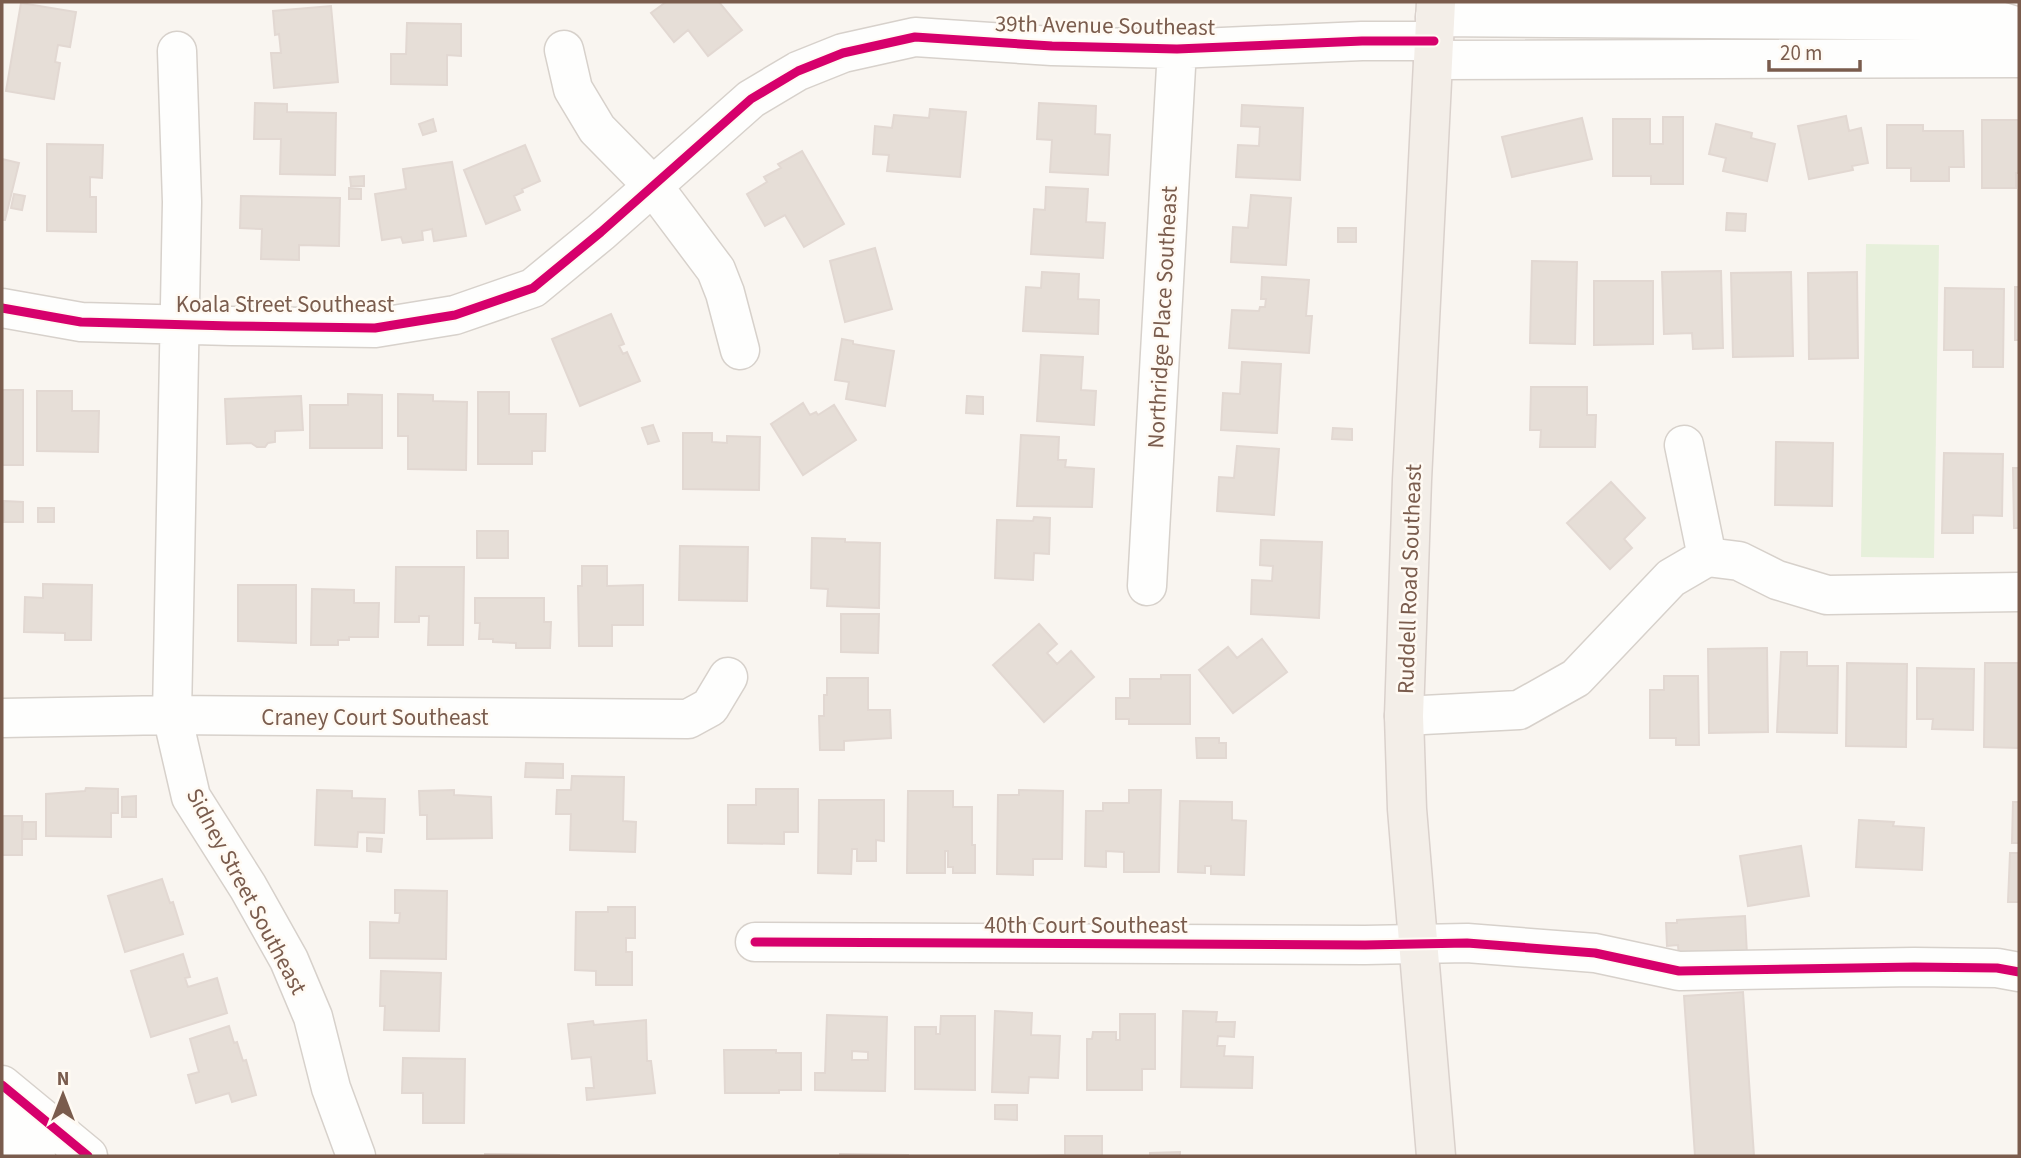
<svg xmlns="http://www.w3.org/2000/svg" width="2021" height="1158" viewBox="0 0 2021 1158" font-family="'Source Sans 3',sans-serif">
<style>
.green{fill:#e7f0db}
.building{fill:#e6ded7;stroke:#e2d8d2;stroke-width:2;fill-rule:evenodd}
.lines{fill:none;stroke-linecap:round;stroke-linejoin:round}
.minor-casing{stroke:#d7d1cb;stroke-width:41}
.major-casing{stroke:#dad1cc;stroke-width:41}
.minor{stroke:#fefefd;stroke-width:38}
.major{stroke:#f3eee8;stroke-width:38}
.cycleway-casing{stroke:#fffaf3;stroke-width:13}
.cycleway{stroke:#d6006c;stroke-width:9}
.labels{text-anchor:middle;stroke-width:5;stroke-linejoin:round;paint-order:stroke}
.street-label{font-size:23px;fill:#7a5c4d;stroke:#fffaf3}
</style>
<rect width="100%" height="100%" fill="#f9f5f0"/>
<path class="green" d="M1866,244L1939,245L1934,558L1861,557Z"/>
<path class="building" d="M666,2H719L742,30L708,56L688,30L674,42L651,13Z
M21,3L76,12L70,47L58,45L55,62L60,63L54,99L6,91Z
M331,6L338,82L274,88L271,53H281L279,34L275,35L273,11Z
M407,23L461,24V56L447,55V85L391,84V54H406Z
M255,103L287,104V112L336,113L335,175L280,174L281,139H254Z
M1039,103L1096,106L1095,134L1110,135L1108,175L1050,172L1052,140L1037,139Z
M1242,105L1303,108L1300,180L1236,177L1238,145L1259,146L1260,127L1241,126Z
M930,109L966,112L960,177L887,171L889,155L873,154L875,126L892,128L894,115L929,118Z
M1846,116L1849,131L1861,128L1868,163L1852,166L1853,170L1809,179L1798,126Z
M1663,117H1683V184H1651V176H1613V119H1650V144H1663Z
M1582,118L1592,159L1512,177L1502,137Z
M433,119L436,131L423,135L419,124Z
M1982,120H2019V173H2016V188H1982Z
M1716,124L1752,133L1751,138L1775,144L1767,181L1723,171L1726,158L1709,154Z
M1887,125H1923V131H1963L1964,167H1949V181H1911V168H1887Z
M47,144L103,145L102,178L90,177V197H96V232L47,231Z
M525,145L540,181L522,189L523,192L514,196L520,210L486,224L464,170Z
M802,151L844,224L804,247L785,215L765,226L747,194L767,182L764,177L781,168L778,164Z
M2,159L19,163L5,220H2Z
M452,162L466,236L434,241L432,229L422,231L423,240L403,243L401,237L382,240L375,194L406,189L403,169Z
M364,176V186H351L350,177Z
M1046,187L1088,189L1086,222L1105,223L1103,258L1031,254L1034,209L1045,210Z
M349,188L361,189V199H349Z
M14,194L25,196L22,210L11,208Z
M1251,195L1291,198L1286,265L1231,262L1233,227L1248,228Z
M241,196L340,198L339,246L299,245V260L261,259L262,229L240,228Z
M1727,213L1746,214L1745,231L1726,230Z
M1338,228H1356V242H1338Z
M875,248L892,309L845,322L830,261Z
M1532,261L1577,262L1575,344L1530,343Z
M1721,271L1723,348L1693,349L1692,333L1664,334L1662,272Z
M1042,272L1079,274L1078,299L1099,300L1098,334L1023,331L1026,287L1041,288Z
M1791,272L1793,356L1733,357L1731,273Z
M1857,272L1858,358L1809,359L1808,273Z
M1262,277L1309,280L1306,316H1312L1309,353L1229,348L1232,310L1259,311L1260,307H1265L1266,299H1261Z
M1594,281H1653V344L1594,345Z
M2015,287H2019V340H2015Z
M1945,288L2004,289L2003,367H1973V350H1944Z
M611,314L624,344L619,346L623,354L627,352L640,381L580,406L552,339Z
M842,339L853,341V344L894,351L885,406L846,399L849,382L835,380Z
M1041,355L1083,357L1081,390L1096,391L1094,425L1037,421Z
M1242,362L1281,364L1277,433L1221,430L1223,393L1240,394Z
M1531,387H1587V415H1596L1595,447H1540L1541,430H1530Z
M2,390H23V465H2Z
M37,391H72V411H99L98,452L37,451Z
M478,392H509V414H546L545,451H532V464H478Z
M348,394L382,395V448H310V405H348Z
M398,394L433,395V401L467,402L466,470L408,469V436H398Z
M301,396L303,430L275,431V442L268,443L265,447H257L251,443L227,444L225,399Z
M967,396L983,397V414L966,413Z
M803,403L810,415L816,412L818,415L834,405L856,440L803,475L771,424Z
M653,425L659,441L648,444L642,428Z
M1333,428L1352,429V440L1332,439Z
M683,433H712V442L727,443V436L760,437L759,490L683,489Z
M1021,435L1059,437L1058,460H1066L1065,467L1094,469L1092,507L1017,506Z
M1776,442L1833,443L1832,506L1775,505Z
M1237,446L1279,449L1274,515L1217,511L1219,477L1234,478Z
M1944,453L2003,454L2002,516L1973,515V533H1942Z
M2013,468H2019V528H2014Z
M1611,482L1645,518L1624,539L1632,548L1610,569L1567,523Z
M4,501L23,502V522H4Z
M38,508H54V522H38Z
M1034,517L1050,518L1049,554L1034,553L1033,580L995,578L997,520L1033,521Z
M477,531H508V558H477Z
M812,538L845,539V542L880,543L879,608L827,606L828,589L811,588Z
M1261,540L1322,542L1319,618L1251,614L1252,580L1272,581L1273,566L1260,565Z
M680,546L748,547L747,601L679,600Z
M582,566H607V586L643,585V625H612V646H579L578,586H582Z
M396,567H464L463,645H428L429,616H419V622H395Z
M43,584L92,585L91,640H65V633L24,632L25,597L43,598Z
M238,585H296V643L238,641Z
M312,589L354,590V603H379L378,637H349V640H338V645H311Z
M475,598H544V622H551L550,648H516V643L493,642V639H479L480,623H475Z
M841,614H879L878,653L841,652Z
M1039,624L1057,644L1047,653L1057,664L1071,651L1094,677L1044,722L993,665Z
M1262,639L1287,672L1233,713L1199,670L1228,647L1237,658Z
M1767,648L1768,732L1709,733L1708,649Z
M1781,652H1807V666H1838L1837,733L1777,732Z
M1847,663L1907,664L1906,747L1846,746Z
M1985,663H2019V748L1984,747Z
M1917,668L1974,669L1973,730L1932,729L1933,719H1917Z
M1161,675H1190V724H1129V719H1116V698H1130V679H1161Z
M1664,676H1698L1699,745H1676V738H1650V690H1664Z
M827,678H868V710H890L891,738L844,741V750H820L819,716H824V695H827Z
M1196,738H1219V743H1226V758H1197Z
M526,763L563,764V778L525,777Z
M572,776L624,777L623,821L636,822L635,852L570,850L571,814H556L557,790H571Z
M86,788L118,789V813H111V837L46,836V794L85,791Z
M756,789H798V832H784V844L728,843V805H756Z
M317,790L352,791V798L385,799L384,833L358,832L357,847L315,845Z
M454,790V795L491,797L492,838L427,839V815H420L419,791Z
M1019,790L1063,791L1062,859H1033V875L997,874L998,795H1019Z
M1129,790H1161L1159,872H1124V852L1106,851V867L1085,866L1086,811H1103V803H1129Z
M908,791H953V807H972V845H975V873H953V867H948V851H945V873H907Z
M136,796V817H122V797Z
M819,800H884V841L876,840V861H857V849H852L851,874L818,873Z
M1180,801L1232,802V820L1246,821L1244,875L1211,874V866H1205V873L1178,872Z
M2013,802H2019V843H2012Z
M2,816H22V855H2Z
M1859,820L1894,822L1893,826L1924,828L1922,870L1856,867Z
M23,822H36V839H22Z
M367,838L382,839L381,852L367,851Z
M1801,846L1809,896L1748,906L1740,856Z
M2010,853H2019V902H2008Z
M162,879L170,903L173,902L183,934L125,952L108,896Z
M395,890L447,891L446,959L370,958V922L399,923L400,913H395Z
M608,907H635V938H626V952H632V985H596V971L575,970L576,912H608Z
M1745,916L1747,955L1679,959L1678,945L1667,946L1666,923H1677V920Z
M183,954L190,977L185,978L188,987L217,978L227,1013L151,1037L131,971Z
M381,971L441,973L439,1031L384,1030L385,1006H380Z
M1743,992L1754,1156H1695L1684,996Z
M995,1011L1032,1013L1031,1035L1060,1036L1058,1078L1029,1077L1028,1093L992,1092Z
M1183,1011L1217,1012L1216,1022H1235L1234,1037L1218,1036L1217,1046H1225L1224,1056L1253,1057L1252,1088L1181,1087Z
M1120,1014H1155V1069H1142V1090H1087V1039H1092L1093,1032H1116V1040H1120Z
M827,1015L887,1017L885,1091L815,1090V1073H825ZM852,1051L868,1052V1060H852Z
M941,1016H975V1090L915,1089V1027H936V1034H940Z
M646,1020L647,1061H651L655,1093L587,1100L586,1088H594L591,1057L572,1059L568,1024L593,1021L594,1025Z
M229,1026L234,1043L237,1042L243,1061L246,1060L256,1095L232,1102L229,1093L196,1103L188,1075L199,1072L190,1039Z
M724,1050H776V1053H801V1090H779V1093H725Z
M403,1058L465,1059L464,1123H423V1093H402Z
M995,1105H1017V1120L995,1119Z
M1065,1136H1102V1156H1034L1065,1155Z
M1180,1152V1156H1150V1153Z
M485,1154L559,1155V1156H485Z
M840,1154L908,1155V1156H840Z"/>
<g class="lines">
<defs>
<path id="minor" d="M1435,17L1999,21L2019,27
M564,50L573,89L597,129L653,186L716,270L725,293L740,350
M177,51L182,202L172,715L191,797L248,887L289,960L313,1017L331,1088L356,1156
M1433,60L2019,58
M2,308L81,322L231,326L375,328L455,315L533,288L601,232L751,99L798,71L843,53L915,37L1052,46L1177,49L1362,41H1434
M1684,445L1707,557
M1147,586L1177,49
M1404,716L1519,710L1576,678L1671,578L1707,557L1739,561L1777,580L1827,595L2019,592
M2,718L172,715L688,719L710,707L728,677
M755,942L1365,945L1467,943L1595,953L1679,971L1914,967L1997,968L2019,972
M2,1085L88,1156
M2,1129L36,1156"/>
<path id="major" d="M1436,1156L1407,809L1404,716L1412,480L1436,2"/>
</defs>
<use href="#minor" class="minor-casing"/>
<use href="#major" class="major-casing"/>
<use href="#minor" class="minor"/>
<use href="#major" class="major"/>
<defs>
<path id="cycleway" d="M2,308L81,322L231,326L375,328L455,315L533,288L601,232L751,99L798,71L843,53L915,37L1052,46L1177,49L1362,41H1434
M755,942L1365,945L1467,943L1595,953L1679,971L1914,967L1997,968L2019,972
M2,1085L88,1156"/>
</defs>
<use href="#cycleway" class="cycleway-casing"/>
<use href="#cycleway" class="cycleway"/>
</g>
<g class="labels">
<g class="street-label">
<text transform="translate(1105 25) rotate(1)" y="8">39th Avenue Southeast</text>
<text x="285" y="312">Koala Street Southeast</text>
<text transform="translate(1162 317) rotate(-87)" y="8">Northridge Place Southeast</text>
<text transform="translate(1409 579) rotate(-88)" y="8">Ruddell Road Southeast</text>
<text x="375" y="725">Craney Court Southeast</text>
<text transform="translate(247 891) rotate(62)" y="8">Sidney Street Southeast</text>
<text x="1086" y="933">40th Court Southeast</text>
</g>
</g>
<rect width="2021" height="1158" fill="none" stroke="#7a5c4d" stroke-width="7"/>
<g transform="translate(63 1095)" stroke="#fffaf3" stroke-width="5" paint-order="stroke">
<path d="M0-5L12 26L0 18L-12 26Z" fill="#7a5c4d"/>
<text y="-10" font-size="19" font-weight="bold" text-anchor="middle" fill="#7a5c4d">N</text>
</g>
<path d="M1769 60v10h91v-10" fill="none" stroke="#7a5c4d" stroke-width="3.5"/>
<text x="1780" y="60" font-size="21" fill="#7a5c4d" stroke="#fffaf3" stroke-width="5" paint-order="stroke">20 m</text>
</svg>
